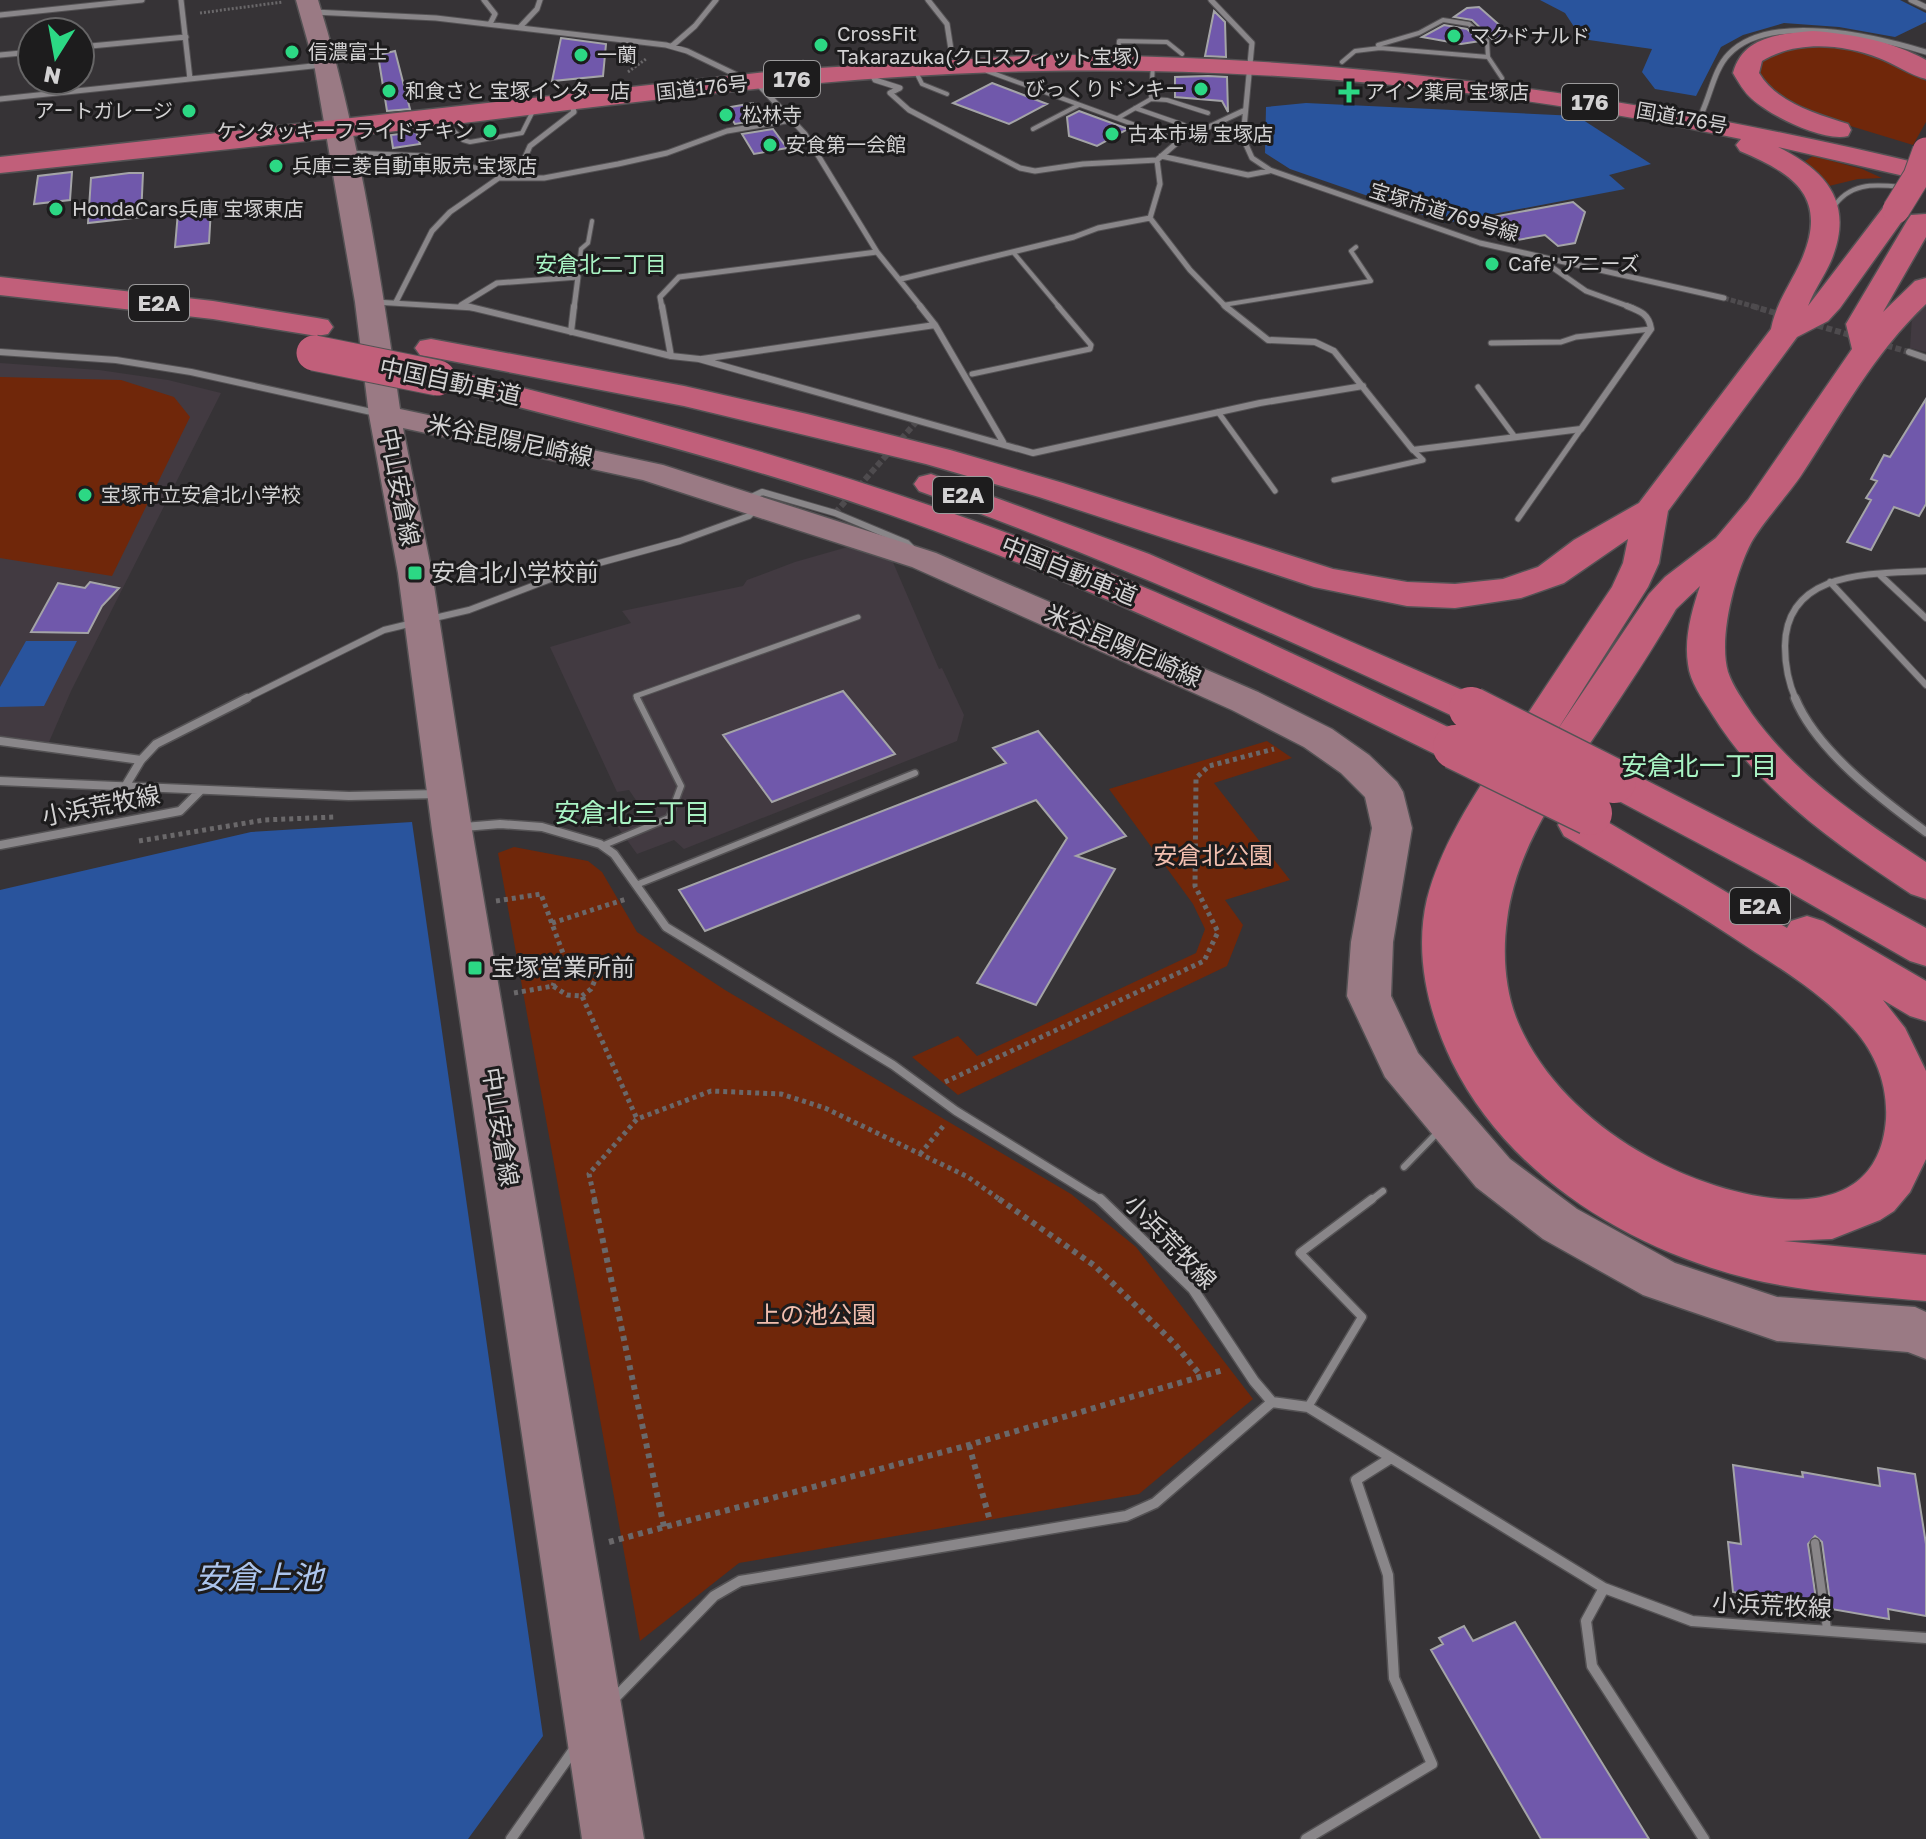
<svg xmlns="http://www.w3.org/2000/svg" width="1926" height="1839" viewBox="0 0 1926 1839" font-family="'Golos Text','Noto Sans JP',sans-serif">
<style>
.built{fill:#423a41}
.green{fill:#70270a}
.water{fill:#29549d}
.building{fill:#7058ab;stroke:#a4a4a7;stroke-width:2}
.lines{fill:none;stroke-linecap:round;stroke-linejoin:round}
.street-tunnel-far1{stroke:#4e4b4e;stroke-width:5;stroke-dasharray:5 2;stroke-linecap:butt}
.street-tunnel{stroke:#4e4b4e;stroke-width:6;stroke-dasharray:6 3;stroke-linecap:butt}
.lane-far3-casing{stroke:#545254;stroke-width:6}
.lane-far2-casing{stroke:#545254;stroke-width:7}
.lane-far1-casing{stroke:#545254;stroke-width:9}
.lane-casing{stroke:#545254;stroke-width:11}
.street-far3-casing{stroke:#545254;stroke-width:7}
.street-far2-casing{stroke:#545254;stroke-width:8}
.street-far1-casing{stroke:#545254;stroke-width:11}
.street-casing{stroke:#545254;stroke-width:13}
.secondary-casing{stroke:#545254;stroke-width:3}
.highway-casing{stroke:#545254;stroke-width:3}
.path-far2{stroke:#6a686a;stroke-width:3;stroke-dasharray:2 2;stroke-linecap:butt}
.path-far1{stroke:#6a686a;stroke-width:5;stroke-dasharray:4 4;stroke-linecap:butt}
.path{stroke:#6a686a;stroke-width:6;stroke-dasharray:5 5;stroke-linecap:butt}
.lane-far3{stroke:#898689;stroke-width:4}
.lane-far2{stroke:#898689;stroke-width:5}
.lane-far1{stroke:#898689;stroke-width:6}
.lane{stroke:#898689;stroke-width:8}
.street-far3{stroke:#898689;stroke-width:5}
.street-far2{stroke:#898689;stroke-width:6}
.street-far1{stroke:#898689;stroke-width:8}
.street{stroke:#898689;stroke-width:10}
.secondary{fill:#9a7a84;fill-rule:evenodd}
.highway{fill:#c15f7a;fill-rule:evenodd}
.highway-bridge-far2-casing{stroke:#545254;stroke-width:29;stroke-linecap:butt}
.highway-bridge-far1-casing{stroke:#545254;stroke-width:37;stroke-linecap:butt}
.highway-bridge-casing{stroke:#545254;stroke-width:47;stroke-linecap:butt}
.path-bridge{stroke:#6a686a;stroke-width:3;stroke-dasharray:2 2;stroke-linecap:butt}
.highway-bridge-far2{stroke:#c15f7a;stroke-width:27}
.highway-bridge-far1{stroke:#c15f7a;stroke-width:35}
.highway-bridge{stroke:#c15f7a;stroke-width:44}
.poi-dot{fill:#2cd884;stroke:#1d1c1d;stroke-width:3}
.labels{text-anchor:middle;stroke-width:6;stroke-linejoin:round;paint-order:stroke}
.far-poi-label{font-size:20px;fill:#d3d2d3;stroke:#1d1c1d;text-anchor:start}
.far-street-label{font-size:20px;fill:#d3d2d3;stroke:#1d1c1d}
.shield{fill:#1d1c1d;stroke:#9c9b9c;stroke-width:2}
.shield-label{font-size:22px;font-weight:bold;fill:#d3d2d3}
.far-neighbourhood-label{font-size:22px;fill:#a9f4c4;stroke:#1d1c1d}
.street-label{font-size:24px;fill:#d3d2d3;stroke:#1d1c1d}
.poi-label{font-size:24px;fill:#d3d2d3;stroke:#1d1c1d;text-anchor:start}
.park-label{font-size:24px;fill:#f1beae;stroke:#1d1c1d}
.neighbourhood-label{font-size:26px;fill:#a9f4c4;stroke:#1d1c1d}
.near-water-label{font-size:32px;font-style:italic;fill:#acc5ed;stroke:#1d1c1d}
</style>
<rect width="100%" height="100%" fill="#363336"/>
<path class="built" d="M1926,303V352L1910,348L1912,317Z
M0,363L99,370L168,380L221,393L71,691L49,742L0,736Z
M851,546L892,560L939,669L942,668L964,715L957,741L684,849L674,840L637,854L617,826L644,812L629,790L617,792L550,647L631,623L622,611L743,586L747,580L795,562Z"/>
<path class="green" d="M1805,43C1848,46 1892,52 1926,81V122L1913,145L1811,114L1785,102L1758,78L1757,66L1763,55Z
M1813,156L1862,169L1882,178L1858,179L1829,186L1799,165Z
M0,377L121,380L174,397L190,417L112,576L0,558Z
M1267,741L1292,758L1214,783L1290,880L1225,900L1243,925L1227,966L958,1095L912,1057L958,1036L977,1056L1196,953L1205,929L1193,904L1109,789Z
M514,847L588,861L602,872L637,932L725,990L1071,1194L1136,1247L1253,1399L1139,1494L739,1563L640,1641L498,853Z"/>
<path class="water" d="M1540,0H1900L1926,13V22L1895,37L1839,27L1784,23L1743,35L1721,47L1696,96L1655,89L1642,72L1652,49L1582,39L1565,13Z
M1306,103L1577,116L1651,164L1609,175L1625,189L1446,223L1290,169L1265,153L1266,107Z
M26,641H77L44,706L0,707V687Z
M412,822L543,1736L468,1839H0V890L251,832Z"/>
<path class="building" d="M1479,7L1512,36L1492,39L1472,20L1454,17L1467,8Z
M1214,11L1225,22L1226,57L1205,56Z
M1444,25L1467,29L1480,41L1461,44L1422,37Z
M561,38L606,44L603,76L552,81Z
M395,51L410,109L387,111L378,55Z
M1208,76L1227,77L1228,112L1222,101L1175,97V77Z
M992,83L1047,104L1009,124L953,103Z
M753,103L765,119L735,124L725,108Z
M1079,111L1128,129L1097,146L1069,136L1067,117Z
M773,129L787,148L754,154L742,134Z
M416,132L420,144L393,148L391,135Z
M72,172L70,200L34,204L38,176Z
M129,173H143L141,217L88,223L91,178Z
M1573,202L1585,212L1575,243L1558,246L1545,235L1512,241L1487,218Z
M211,208L209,243L175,247L178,212Z
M1926,399V504L1919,516L1894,507L1871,550L1847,542L1871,500L1866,498L1877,481L1871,479L1884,455L1890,457Z
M90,582L119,588L102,606L88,633L31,632L58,583L85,588Z
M843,691L895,754L772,802L723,735Z
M1038,731L1126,836L1076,856L1115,869L1036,1005L977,983L1067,838L1036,800L705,931L679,890L1006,763L993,748Z
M1733,1465L1803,1477L1802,1472L1880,1486L1878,1468L1915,1474L1926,1544V1616L1888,1609L1889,1619L1831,1609L1822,1542L1815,1536L1808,1544L1817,1606L1805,1604L1806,1610L1774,1604V1600L1733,1592L1728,1542L1741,1544Z
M1515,1622L1649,1839H1541L1431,1650L1443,1644L1439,1638L1464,1626L1473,1641Z"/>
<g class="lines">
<path class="street-tunnel-far1" d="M1724,298L1759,308"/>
<path class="street-tunnel" d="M1752,306L1785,316
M1809,323L1857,337
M1878,343L1909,352
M835,513L918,420"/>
<defs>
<path id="lane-far3" d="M1378,45L1419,33L1443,20L1469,24L1487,41L1488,57
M1118,53L1119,41L1167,42L1182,54
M1342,62L1355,51L1380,48L1488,57L1502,78
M987,71L1179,141
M916,72L922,84L947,94
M1151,99L1167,100L1208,113
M1135,108L1184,125
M1118,118L1151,99L1153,64
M442,119L463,140L470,142L522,133L534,109
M1033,129L1079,105
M1833,208C1849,183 1873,184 1900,187
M1013,252L1060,308
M578,277L581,249L588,243L592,221
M1223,305L1371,281L1351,251L1356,247"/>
<path id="lane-far2" d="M1491,343L1561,342L1576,337L1651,329
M972,374L1090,349L1091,345L1058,306
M1478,387L1515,437
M1218,412L1275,491
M1334,480L1423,460L1413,450
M1518,519L1581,429
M638,700L636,696L858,617"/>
<path id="lane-far1" d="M604,845L669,818L681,786L637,698
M636,885L915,773
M1404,1167L1437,1133
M1370,1201L1383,1191"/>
<path id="lane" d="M1308,1407L1362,1317L1300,1253L1372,1199
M1815,1543L1827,1629"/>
<path id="street-far3" d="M181,0L190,79
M484,0L495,14L490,24
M928,0L947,24L952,56
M1211,0L1252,43L1243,138L1252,158L1270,170L1480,243L1724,298
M1911,0L1926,7
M314,12L436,18L666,45L687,51L743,78
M0,15L142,0
M520,27L537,9L540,0
M672,46L695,26L716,0
M80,47L186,37
M0,55L32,52
M871,73L875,80L900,88L890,93L909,110L1020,168L1035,171L1083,164L1157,160L1179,141L1243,111
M756,82L805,134L877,252L922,308
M0,99L322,65
M1703,110C1711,92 1715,68 1729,54C1770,11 1876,37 1926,52
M348,153L427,156L503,175L450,212L432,231L396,302
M1161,156L1248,175L1269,171
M1157,160L1160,184L1150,218L1190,270L1227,308
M503,175L522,164L530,146L574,112L571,102
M500,178H544L618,164L667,153L727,131L792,120
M1536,256L1586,291L1633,308
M901,279L1074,237L1098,228L1150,218
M375,302L474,308
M461,305L497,283L578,277L574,308
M662,308L660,297L679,277L877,252"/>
<path id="street-far2" d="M466,306L671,356L699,359L1033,453L1260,403L1363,386
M662,306L671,356
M920,306L935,325L1003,442
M1225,306L1268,340L1315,342L1334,351L1413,450L1581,429L1651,329C1649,314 1640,311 1627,306
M571,332L574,306
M0,352L116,360L191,372L376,413
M1909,352L1926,358
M702,359L935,325
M747,499L762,492L835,513L907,543L915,551
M1880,575L1926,618
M1830,582L1926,685
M430,619L469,610L577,569L680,541L749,516L756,509
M243,700L384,630L413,623
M1796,700C1788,682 1785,665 1785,646C1786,570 1871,574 1926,571"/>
<path id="street-far1" d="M1795,698C1816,750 1881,799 1926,832
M0,741L141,760
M0,781L349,796L438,794
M126,785L141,760L156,744L247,698
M464,827L500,824L542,827L600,844L614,854L666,927L893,1065L956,1111L1102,1201
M0,845L180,811L201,790"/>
<path id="street" d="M1100,1199L1193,1289L1254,1381L1272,1402L1308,1407L1604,1588L1692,1621L1926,1638
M1604,1588L1586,1621L1592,1666L1704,1839
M613,1700L714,1596L740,1581L1126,1516L1155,1503L1272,1402
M511,1839L575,1748
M1306,1839L1432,1764L1394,1678L1388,1575L1356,1480L1391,1458"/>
<path id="secondary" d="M296,0H318C359,132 380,272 400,409L663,465L936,553L1258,692L1332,729L1369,755L1397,782L1403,792L1412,828L1393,942L1391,996L1418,1053L1510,1159L1577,1209L1675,1263L1777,1297L1915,1307L1926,1312V1359L1908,1352L1777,1341L1643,1295L1543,1239L1476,1187L1385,1077L1347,996L1351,942L1372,828L1365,797L1341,773L1304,747L1232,710L912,567L643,480L403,428L432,573L472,830L644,1839H582L432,830L398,573L369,415L355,302L314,64Z"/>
<path id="highway" d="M1813,31C1852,34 1892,41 1926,60V79C1910,75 1895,64 1879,58C1842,44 1797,40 1762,61L1759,73C1777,103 1816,114 1848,124L1851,130L1848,136C1823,142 1771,116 1752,99C1744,92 1739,83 1733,73C1743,36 1779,34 1813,31Z
M1041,55C1345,55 1630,94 1926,165V181L1778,147C1829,172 1854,205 1831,261C1824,277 1814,290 1808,306L1886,204L1896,201L1906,204L1910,210L1840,308L1828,321L1797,337L1668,511L1659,563L1648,587L1556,732L1649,594L1665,577L1716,538L1748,500L1852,349L1846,324L1907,221L1911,215L1926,214V237L1883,312L1915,281L1926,278V304C1874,353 1841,415 1802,474C1788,495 1762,523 1751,543C1735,574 1718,638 1728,672C1733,687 1743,700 1752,714C1797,777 1862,820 1926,862V899L1911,894C1835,843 1761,793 1712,714C1702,698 1690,682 1688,664C1684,638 1692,610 1700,586L1676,609C1653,649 1627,688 1601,727C1562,785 1516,847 1507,920C1502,955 1505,996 1521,1029C1546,1083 1596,1128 1647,1156C1717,1196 1877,1244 1886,1119C1888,1083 1874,1049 1849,1024C1822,995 1788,973 1755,952C1693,910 1628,873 1564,836L1558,825L1564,814L1579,810L1594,814L1787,928L1791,921L1807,916L1823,921L1926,981V1021L1910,1016L1883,1000L1905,1028L1926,1071V1159L1910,1192L1894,1211L1880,1220L1832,1239L1784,1241L1926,1255V1301C1872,1296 1817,1293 1764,1282C1639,1255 1510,1180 1452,1062C1428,1012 1414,954 1427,899C1443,838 1481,785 1515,733C1547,685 1579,636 1612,587L1623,563L1628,539L1564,583L1521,598L1455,608L1407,606L1314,587L1039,497L926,464L684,406L431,357L420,355L415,348L420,341L431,339L684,386L807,414L950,450L1063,483L1333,569L1407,582L1455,584L1503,579L1538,567L1574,540L1639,503L1771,329C1776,303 1790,285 1801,261C1829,198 1795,174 1740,151L1736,145L1741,139C1512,90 1275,67 1042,71C842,74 644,101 446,125C298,143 149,157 0,173V157L785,70Z
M0,277L213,301L317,318L328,320L333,327L328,334L317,336L213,319L0,295Z
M454,371C652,419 849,472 1039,545C1186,601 1328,670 1469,737L1475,747L1469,757L1455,761L1441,757C1281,678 1121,600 954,538C788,475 615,431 443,388L438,381L443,374Z
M931,474L1149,554L1485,700L1491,709L1485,718L1471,722L1457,718C1281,635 1102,557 919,491L914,484L919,477Z
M1614,767L1628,771L1800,859L1926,928V966L1910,961L1770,881L1600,791L1594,781L1600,771Z"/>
</defs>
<use href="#lane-far3" class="lane-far3-casing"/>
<use href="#lane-far2" class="lane-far2-casing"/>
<use href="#lane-far1" class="lane-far1-casing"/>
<use href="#lane" class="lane-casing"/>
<use href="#street-far3" class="street-far3-casing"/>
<use href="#street-far2" class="street-far2-casing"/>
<use href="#street-far1" class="street-far1-casing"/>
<use href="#street" class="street-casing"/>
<use href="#secondary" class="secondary-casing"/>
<use href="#highway" class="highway-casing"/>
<path class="path-far2" d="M200,13L283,2
M628,72L646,59"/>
<path class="path-far1" d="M139,841L264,820L335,817
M496,901L541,894L567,964L557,974L553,986
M552,923L626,899
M567,964L592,968L596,978L591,989L582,996
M514,993L553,986L567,995L582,996L637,1119
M945,1082L1204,961L1218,932L1195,886L1196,778L1209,766L1274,749
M920,1154L945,1124
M595,1201L589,1174L637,1119L711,1091L781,1094L825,1108L968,1177L1002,1201"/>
<path class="path" d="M594,1199L664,1527
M999,1199L1095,1266L1174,1343L1201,1376
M969,1445L990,1521
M609,1542L969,1445L1223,1370"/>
<use href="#lane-far3" class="lane-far3"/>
<use href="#lane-far2" class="lane-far2"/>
<use href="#lane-far1" class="lane-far1"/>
<use href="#lane" class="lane"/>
<use href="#street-far3" class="street-far3"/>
<use href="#street-far2" class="street-far2"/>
<use href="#street-far1" class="street-far1"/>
<use href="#street" class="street"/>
<use href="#secondary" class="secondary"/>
<use href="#highway" class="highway"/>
<defs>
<path id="highway-bridge-far2" d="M1896,210L1917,176L1926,151"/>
<path id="highway-bridge-far1" d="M314,353L438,378"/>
<path id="highway-bridge" d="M1471,709L1614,781
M1455,747L1590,813"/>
</defs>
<use href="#highway-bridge-far2" class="highway-bridge-far2-casing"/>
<use href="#highway-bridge-far1" class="highway-bridge-far1-casing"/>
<use href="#highway-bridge" class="highway-bridge-casing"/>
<path class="path-bridge" d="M802,60L810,85
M1607,114L1615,87"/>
<use href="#highway-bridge-far2" class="highway-bridge-far2"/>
<use href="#highway-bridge-far1" class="highway-bridge-far1"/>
<use href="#highway-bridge" class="highway-bridge"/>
</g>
<g class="poi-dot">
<circle cx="1454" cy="36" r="8"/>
<circle cx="821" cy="45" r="8"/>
<circle cx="292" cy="52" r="8"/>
<circle cx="581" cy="55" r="8"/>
<circle cx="1201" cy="89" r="8"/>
<circle cx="389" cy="91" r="8"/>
<path d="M1345 80h8v8h8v8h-8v8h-8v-8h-8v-8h8z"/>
<circle cx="189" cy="111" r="8"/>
<circle cx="726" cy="115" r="8"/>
<circle cx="490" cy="131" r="8"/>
<circle cx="1112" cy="134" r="8"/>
<circle cx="770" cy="145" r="8"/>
<circle cx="276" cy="166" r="8"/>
<circle cx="56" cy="209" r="8"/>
<circle cx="1492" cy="264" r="8"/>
<circle cx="85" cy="495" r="8"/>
<rect x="407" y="565" width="16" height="16" rx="4"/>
<rect x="467" y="960" width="16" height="16" rx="4"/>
</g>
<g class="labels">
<g class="far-poi-label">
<text x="837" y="41">CrossFit<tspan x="837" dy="23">Takarazuka(クロスフィット宝塚）</tspan></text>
<text x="1470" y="43">マクドナルド</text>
<text x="308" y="59">信濃富士</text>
<text x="597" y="62">一蘭</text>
<text x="1185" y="96" text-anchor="end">びっくりドンキー</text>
<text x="405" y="98">和食さと 宝塚インター店</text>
<text x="1365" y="99">アイン薬局 宝塚店</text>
<text x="173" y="118" text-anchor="end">アートガレージ</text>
<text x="742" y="122">松林寺</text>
<text x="474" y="138" text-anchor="end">ケンタッキーフライドチキン</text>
<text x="1128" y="141">古本市場 宝塚店</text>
<text x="786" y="152">安食第一会館</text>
<text x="292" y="173">兵庫三菱自動車販売 宝塚店</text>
<text x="72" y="216">HondaCars兵庫 宝塚東店</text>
<text x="1508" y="271">Cafe' アニーズ</text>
<text x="101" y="502">宝塚市立安倉北小学校</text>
</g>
<g class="far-street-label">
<text transform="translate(702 88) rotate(-6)" y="7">国道176号</text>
<text transform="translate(1682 118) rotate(10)" y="7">国道176号</text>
<text transform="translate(1444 212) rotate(17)" y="7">宝塚市道769号線</text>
</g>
<g class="shield">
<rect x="764" y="61" width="56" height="36" rx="6"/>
<rect x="1562" y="84" width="56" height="36" rx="6"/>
<rect x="129" y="285" width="60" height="36" rx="6"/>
<rect x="933" y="477" width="60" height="36" rx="6"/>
<rect x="1730" y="888" width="60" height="36" rx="6"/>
</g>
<g class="shield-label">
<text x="792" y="87">176</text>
<text x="1590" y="110">176</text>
<text x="159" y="311">E2A</text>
<text x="963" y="503">E2A</text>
<text x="1760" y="914">E2A</text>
</g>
<g class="far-neighbourhood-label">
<text x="601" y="272">安倉北二丁目</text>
</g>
<g class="street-label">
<text transform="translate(450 382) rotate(12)" y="8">中国自動車道</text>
<text transform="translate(510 441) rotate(12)" y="8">米谷昆陽尼崎線</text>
<text transform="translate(399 487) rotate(79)" y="8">中山安倉線</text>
<text transform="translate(1069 571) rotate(22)" y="8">中国自動車道</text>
<text transform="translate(1123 646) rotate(24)" y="8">米谷昆陽尼崎線</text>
<text transform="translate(101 806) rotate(-11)" y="8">小浜荒牧線</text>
<text transform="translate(500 1127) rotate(81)" y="8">中山安倉線</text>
<text transform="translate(1170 1242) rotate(46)" y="8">小浜荒牧線</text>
<text transform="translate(1772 1606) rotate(3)" y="8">小浜荒牧線</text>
</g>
<g class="poi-label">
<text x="431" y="581">安倉北小学校前</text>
<text x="491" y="976">宝塚営業所前</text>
</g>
<g class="park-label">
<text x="1213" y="864">安倉北公園</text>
<text x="816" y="1323">上の池公園</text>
</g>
<g class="neighbourhood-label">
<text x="1699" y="775">安倉北一丁目</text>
<text x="632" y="822">安倉北三丁目</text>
</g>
<g class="near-water-label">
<text x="259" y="1589">安倉上池</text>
</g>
</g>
<g transform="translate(56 56) rotate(191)"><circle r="38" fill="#1d1c1d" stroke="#666566" stroke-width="2"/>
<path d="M0-6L14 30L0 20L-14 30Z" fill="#2cd884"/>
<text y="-12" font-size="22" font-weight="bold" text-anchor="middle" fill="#d3d2d3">N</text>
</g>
</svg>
